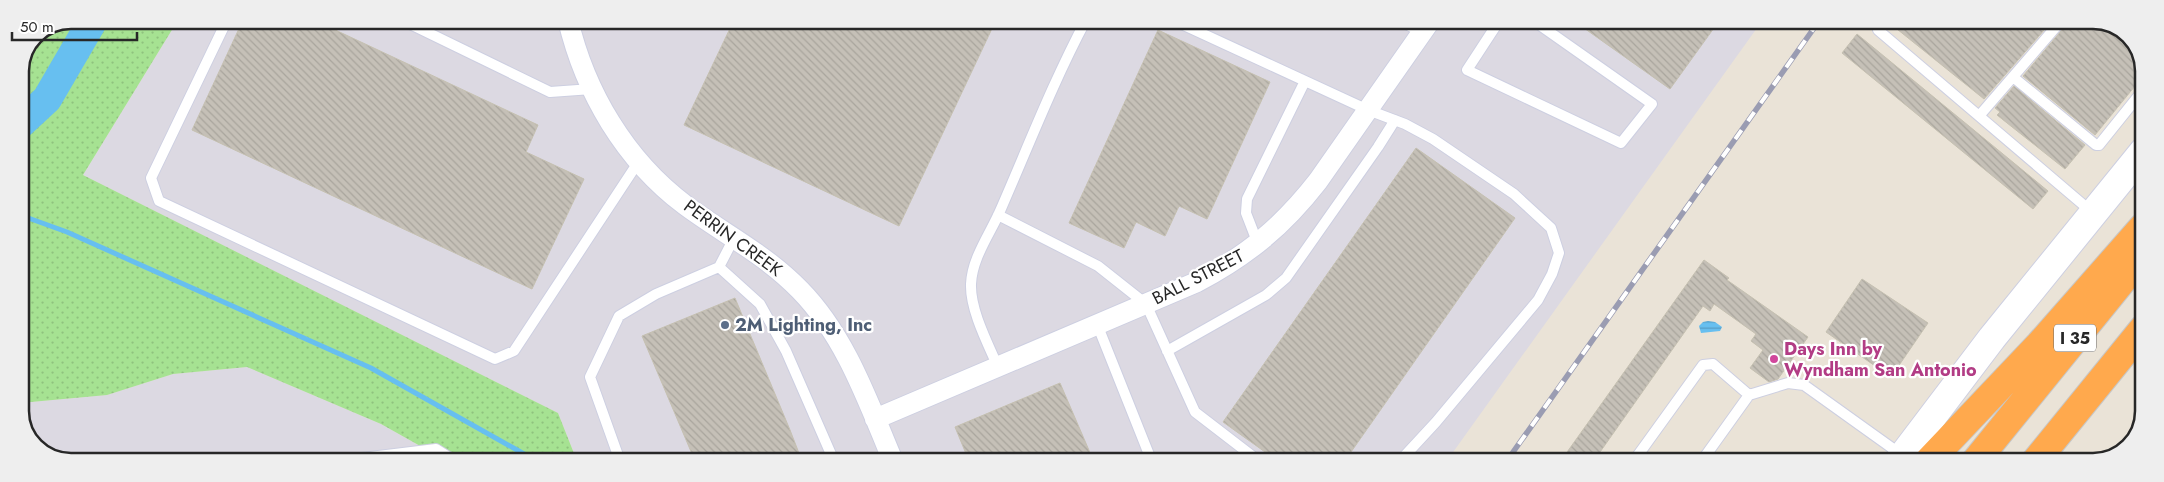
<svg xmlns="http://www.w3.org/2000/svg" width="2164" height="482" viewBox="0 0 2164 482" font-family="Jost,sans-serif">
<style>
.industrial{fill:#dcd9e2}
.green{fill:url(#green-dots)}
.water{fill:url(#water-rules)}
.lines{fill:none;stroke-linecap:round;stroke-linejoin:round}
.stream{stroke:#67bff0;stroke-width:5}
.river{stroke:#67bff0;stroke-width:30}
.building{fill:url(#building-back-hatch);stroke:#c5c0b1}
.lane-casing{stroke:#cdcfe1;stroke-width:12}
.street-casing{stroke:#cdcfe1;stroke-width:22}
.secondary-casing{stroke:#cdcfe1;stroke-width:30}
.highway-casing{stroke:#c7c7c7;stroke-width:30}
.lane{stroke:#fff;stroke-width:10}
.street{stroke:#fff;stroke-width:20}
.secondary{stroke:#fff;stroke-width:28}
.highway{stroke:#ffa94d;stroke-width:28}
.rail-casing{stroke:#9a9cb2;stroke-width:5.5}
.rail{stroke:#fff;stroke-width:4;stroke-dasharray:11;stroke-linecap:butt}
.service-dot{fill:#5c6f8a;stroke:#fff;stroke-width:2}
.hotel-dot{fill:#d1479c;stroke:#fff;stroke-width:2}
.labels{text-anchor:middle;stroke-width:4.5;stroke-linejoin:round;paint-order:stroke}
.shield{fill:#fff;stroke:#686868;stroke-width:1}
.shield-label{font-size:16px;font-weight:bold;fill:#272727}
.street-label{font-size:18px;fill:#272727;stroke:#fff}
.service-label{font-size:18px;font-weight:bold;fill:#4e5e75;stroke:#fff;text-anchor:start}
.hotel-label{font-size:18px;font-weight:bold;fill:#b23c85;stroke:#fff;text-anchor:start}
.rim{fill:none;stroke:#272727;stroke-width:2.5}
</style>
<defs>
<pattern id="green-dots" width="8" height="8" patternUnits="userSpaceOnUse" patternTransform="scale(1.25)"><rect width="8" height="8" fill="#a6e292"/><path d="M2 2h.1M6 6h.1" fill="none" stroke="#8fc27e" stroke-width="1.8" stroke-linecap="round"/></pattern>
<pattern id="water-rules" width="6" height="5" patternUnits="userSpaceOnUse" patternTransform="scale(1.25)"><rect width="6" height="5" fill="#67bff0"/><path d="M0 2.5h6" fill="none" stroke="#559bc2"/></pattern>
<pattern id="building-back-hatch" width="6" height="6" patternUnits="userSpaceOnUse" patternTransform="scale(1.25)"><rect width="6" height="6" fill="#c5c0b7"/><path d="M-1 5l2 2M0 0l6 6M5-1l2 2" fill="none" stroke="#a9a59d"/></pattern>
</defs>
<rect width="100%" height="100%" fill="#eae3d7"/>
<path class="industrial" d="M178,20L1762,21L1446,462L577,461L558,413L83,175Z
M247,367L381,424L447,461H61L35,447L20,417V403L107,395L173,374Z"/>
<path class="green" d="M71,20H178L83,175L558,413L577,461H447L381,424L247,367L173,374L107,395L20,403V71L35,35Z"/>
<path class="water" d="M1708,321L1715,322L1722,327L1720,331L1701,333L1699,326L1703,322Z"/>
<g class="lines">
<path class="stream" d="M20,215L67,232L371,368L533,459L534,461"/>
<path class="river" d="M20,124L47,99L93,20"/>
</g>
<path class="building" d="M243,20H314L538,125L526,152L584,179L532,289L192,130Z
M734,20H996L899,226L684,125Z
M1574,21H1719L1670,89Z
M1887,21H2052L1984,99Z
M2068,21H2099L2138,53L2144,65V75L2095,135L2023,76L2066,25Z
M1158,30L1270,82L1207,219L1179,206L1165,236L1136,222L1124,248L1069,223Z
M1857,34L2048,191L2033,209L1842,53Z
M2014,86L2085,145L2065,169L1997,115L2000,112L1995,108Z
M1416,148L1515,218L1344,462H1279L1223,422Z
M1704,260L1729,278L1727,280L1808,337L1778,379L1769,382L1750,368L1763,350L1751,341L1756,334L1714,304L1710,311L1703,306L1593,462H1560Z
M1862,279L1928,323L1891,377L1826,332Z
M735,298L790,430L802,461H695L642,336Z
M1060,383L1094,462L969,461L955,427Z"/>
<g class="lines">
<defs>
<path id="lane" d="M227,20L151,178L159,201L495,359L514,351L639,161
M402,20L550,92L592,89
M1175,21L1368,110L1405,124L1433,139L1514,194L1551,228L1559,253L1552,274L1538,300L1436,422L1399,462
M1400,21L1422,32
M1499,21L1467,70L1621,143L1652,104L1534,21
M1879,21L1878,30L2093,213
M2013,77L2096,145H2099L2144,89
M1979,116L2061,21
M998,215L1098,266L1146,304L1195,412L1260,462
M1258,244L1246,213L1247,199L1305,81
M719,267L760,304L786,351L834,461
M1097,324L1152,462
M1167,351L1266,295L1286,278L1378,147L1395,120
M998,367C988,344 970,310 971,284C972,258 990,234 1000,211C1028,147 1053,82 1086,20
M337,461L436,449L455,461
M620,461L590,377L619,316L656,294L719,267L734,238
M1633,462L1703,365L1713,364L1749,395
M1701,462L1749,395L1788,383L1804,385L1892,448"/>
<path id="street" d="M568,20C585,92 625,160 685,205C724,234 765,254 800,290C846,337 868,402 893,461
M875,419L1197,282C1248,255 1283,226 1318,181L1430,21"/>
<path id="secondary" d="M1898,462L1992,338L2143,152"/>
<path id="highway" d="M1928,462L2040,344L2143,227
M1975,462L2143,255
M2035,462L2143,329"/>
</defs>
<use href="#lane" class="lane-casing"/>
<use href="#street" class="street-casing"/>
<use href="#secondary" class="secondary-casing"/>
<use href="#highway" class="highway-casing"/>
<use href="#lane" class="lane"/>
<use href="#street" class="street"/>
<use href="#secondary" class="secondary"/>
<use href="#highway" class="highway"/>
<defs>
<path id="rail" d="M1506,462L1819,21"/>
</defs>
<use href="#rail" class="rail-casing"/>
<use href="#rail" class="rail"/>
</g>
<circle class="service-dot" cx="725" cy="325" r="5"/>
<circle class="hotel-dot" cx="1774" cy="359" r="5"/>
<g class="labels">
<rect class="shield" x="2054" y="324.5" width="42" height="27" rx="4"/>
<g class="shield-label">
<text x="2075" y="344">I 35</text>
</g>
<g class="street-label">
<text transform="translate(733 238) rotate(36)" y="6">PERRIN CREEK</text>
<text transform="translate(1198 277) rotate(-27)" y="6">BALL STREET</text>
</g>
<g class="service-label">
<text x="735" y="331">2M Lighting, Inc</text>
</g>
<g class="hotel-label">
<text x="1784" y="355">Days Inn by<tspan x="1784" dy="21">Wyndham San Antonio</tspan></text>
</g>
</g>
<path d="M0 0H2164V482H0ZM71 29H2093A42 42 0 0 1 2135 71V411A42 42 0 0 1 2093 453H71A42 42 0 0 1 29 411V71A42 42 0 0 1 71 29Z" fill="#eee" fill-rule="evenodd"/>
<path class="rim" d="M71 29H2093A42 42 0 0 1 2135 71V411A42 42 0 0 1 2093 453H71A42 42 0 0 1 29 411V71A42 42 0 0 1 71 29Z"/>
<path d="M12 32v8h125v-8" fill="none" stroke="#272727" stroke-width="2.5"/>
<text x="20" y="32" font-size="15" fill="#272727" stroke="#ffffff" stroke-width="4" paint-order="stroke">50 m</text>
</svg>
